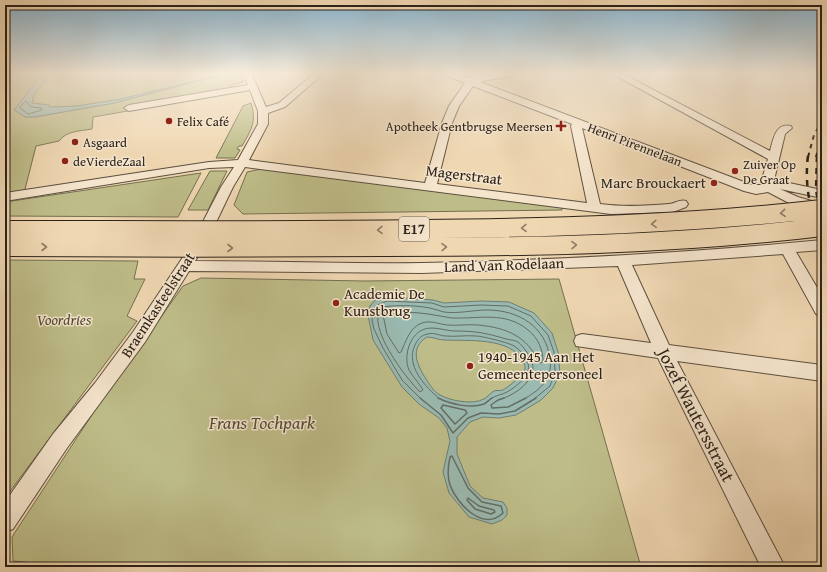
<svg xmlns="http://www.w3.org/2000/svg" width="827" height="572" viewBox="0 0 827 572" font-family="'Gentium Book Plus',serif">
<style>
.green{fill:#bebd89;stroke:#757051}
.water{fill:#9ab9b0;stroke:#6e7d74;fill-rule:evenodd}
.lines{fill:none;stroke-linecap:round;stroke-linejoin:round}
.shore-far1{stroke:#636e64;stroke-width:1}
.shore{stroke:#636e64;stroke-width:1.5}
.minor-casing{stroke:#5d4f3f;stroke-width:2}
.minor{fill:#f5e5cd;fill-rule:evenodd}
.rail-far1{stroke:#2c2219;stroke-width:2;stroke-dasharray:4.5 4.5;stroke-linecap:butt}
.rail{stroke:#2c2219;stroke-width:2.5;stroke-dasharray:6 6;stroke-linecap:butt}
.highway-bridge-casing{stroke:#2c2219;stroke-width:20;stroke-linecap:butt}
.highway-bridge{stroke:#efd7b2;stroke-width:18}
.oneway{stroke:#8e7c66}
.poi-dot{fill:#8f2418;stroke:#f5e5cd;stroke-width:1.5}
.labels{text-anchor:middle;stroke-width:3;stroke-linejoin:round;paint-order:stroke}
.far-poi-label{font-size:13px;fill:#2c2219;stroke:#f5e5cd;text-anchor:start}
.far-street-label{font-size:13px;fill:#2c2219;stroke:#f5e5cd}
.shield{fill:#f5e5cd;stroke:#685c4f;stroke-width:1}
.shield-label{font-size:14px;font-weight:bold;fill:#2c2219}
.street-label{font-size:15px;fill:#2c2219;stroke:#f5e5cd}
.poi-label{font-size:15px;fill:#2c2219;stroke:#f5e5cd;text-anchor:start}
.park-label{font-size:15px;font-style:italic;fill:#504935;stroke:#f5e5cd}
.near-street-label{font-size:18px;fill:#2c2219;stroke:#f5e5cd}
.near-park-label{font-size:18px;font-style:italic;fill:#504935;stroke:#f5e5cd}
</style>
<rect width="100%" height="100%" fill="#efd7b2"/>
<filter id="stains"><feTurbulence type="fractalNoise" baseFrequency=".005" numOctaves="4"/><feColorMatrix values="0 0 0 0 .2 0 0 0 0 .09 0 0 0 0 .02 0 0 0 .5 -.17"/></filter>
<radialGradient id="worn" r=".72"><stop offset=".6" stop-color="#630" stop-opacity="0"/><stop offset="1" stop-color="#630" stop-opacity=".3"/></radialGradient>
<path class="green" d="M5,73H239L243,82L231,85L232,87H236L237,88L232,93L93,117L92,129C80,131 66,131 59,141L36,146L24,193L5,195Z
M251,103C257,122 251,130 242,146H239L237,149L240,150L235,158H216L243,106Z
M261,169L562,207V210L243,214L234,205L247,172Z
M210,171H227L208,210H188Z
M201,173L178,217L5,216V202Z
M5,260L138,261L134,279H145L127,316L137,321L5,498Z
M201,278L364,281L559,279L641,567H76L13,561L12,537L99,404L183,286Z"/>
<path class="water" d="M43,73H51L34,95L32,103L49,105L50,107L77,106L121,99L228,73L115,103L35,117H25L14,110Z
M387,297L433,300L444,303L481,301L509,302L534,313L552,333L558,352L560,373L553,388L541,400L516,415L499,418L483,417L470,422L457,437V454L470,486L483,498L503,502L507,508V515L502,520L492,524L469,517L449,493L443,472L450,441L447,428L439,418L419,404L402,387L373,340L368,315L370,306L376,299ZM427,337C434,337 438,340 445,340C468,341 510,337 523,361C525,365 526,368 524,372C521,377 508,387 503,390C500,391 496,390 494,391C490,393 488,397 484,399C473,405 451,401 440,395C434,392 430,385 426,379C417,365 409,348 427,337Z"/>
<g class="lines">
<path class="shore-far1" d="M26,101L31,107L41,108L42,110L28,114L20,108Z
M388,312C401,312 415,312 428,314C436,315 444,317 452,318C480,319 505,311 528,330C538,338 543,349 543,362L540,363C526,336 508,328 478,325C467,324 457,326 447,325C439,324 430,320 422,323C410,327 406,341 401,352L399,353L387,334L383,315L384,313Z
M421,399L402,380L383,348L374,329L372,320L373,312L378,305L387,301L432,303L444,307L481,305L508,306L531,316L548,335L554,352L555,372L550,386L534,399
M440,399C425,387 405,365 415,345C418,339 421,335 428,334C434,332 440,336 446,336C456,337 466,335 476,336C482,336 510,343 514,346C522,351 531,362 528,371C526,379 514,388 507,392C502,395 496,395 490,399
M501,399C521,393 545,372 526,351C524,348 521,344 518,342C515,340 510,340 506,339C486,333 476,331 455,331C446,331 434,326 425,329C410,333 403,356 409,370C413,377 419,383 423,390L420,392C406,378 366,327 381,307C397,305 414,305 430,308C435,309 439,311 444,312C458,314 473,310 487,310C518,310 546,326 550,359C553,379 540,390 524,399"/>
<path class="shore" d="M420,398L441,415L453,433L468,418L481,413L499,414L515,411L536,398
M438,398C450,404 471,409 484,404C486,403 489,400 492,398
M504,398L498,400L491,405L492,408L508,407L526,398
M443,405L465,410L467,413L455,424L441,408Z
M452,456L468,488L482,502L501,506L503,513C483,532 457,504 450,485C447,476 448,466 450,457Z
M468,498L479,506L494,510L495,512L491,514L475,509L467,500Z"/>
<defs>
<path id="minor" d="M243,73H251L266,107L279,103L315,73H324L285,107L268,113V124L249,160L425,183L442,123L449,106L465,83L445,75L444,73H455L469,78L473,73H479L480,74L479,77L496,73H519C516,77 488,79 480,82L752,185H764L763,176L768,159L611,73H621L770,151C773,141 775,122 791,126L792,128L785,134L775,176V180L822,190V198L780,189L798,197L822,204V210L819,211L789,203L768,192L756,194L744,191L582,128L600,204C622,207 646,206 669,204C675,204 679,199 686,201L688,204L686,207L673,212L611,214L245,167L233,187L208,239L206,242L201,244L196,242L194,239L221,187L234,167L209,168L5,201V193L209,162L238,160L258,124V111L250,90L129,111L124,108L129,105L248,85ZM473,86L572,124L571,126L587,203L437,184L452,123L459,106Z
M822,240V250L796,252L822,296V316L816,314L783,254L632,265L669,345L822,365V381L677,361L785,567H761L658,358L576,346L574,341L576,336L582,334L651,343L618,266L422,273L189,271L145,342L67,448L13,529L5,532V502L53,434L95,383L133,332L185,254L190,253L195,254L197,258L195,261C271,261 347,264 422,263C556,260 689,253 822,240Z"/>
</defs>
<use href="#minor" class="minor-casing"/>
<use href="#minor" class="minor"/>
<path class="rail-far1" d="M808,157L814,135L822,121
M816,157L822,135"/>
<path class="rail" d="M808,156C804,186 811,215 822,244
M817,156L816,190L822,223"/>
<defs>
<path id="highway-bridge" d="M5,230C143,230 282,231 420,229C554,228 688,224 822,209
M5,247C131,248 257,248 383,247C530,247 676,245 822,227"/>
</defs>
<use href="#highway-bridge" class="highway-bridge-casing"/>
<use href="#highway-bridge" class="highway-bridge"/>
</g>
<defs><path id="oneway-chevron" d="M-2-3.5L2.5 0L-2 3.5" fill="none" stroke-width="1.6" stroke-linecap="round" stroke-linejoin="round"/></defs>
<g class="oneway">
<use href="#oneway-chevron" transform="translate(783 213) rotate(175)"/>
<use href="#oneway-chevron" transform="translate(654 224) rotate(177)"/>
<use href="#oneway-chevron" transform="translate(524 228) rotate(179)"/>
<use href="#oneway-chevron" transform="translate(380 230) rotate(179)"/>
<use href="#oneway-chevron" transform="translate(574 245) rotate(-1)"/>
<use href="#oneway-chevron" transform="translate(44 247)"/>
<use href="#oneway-chevron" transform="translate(444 247) rotate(-1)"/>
<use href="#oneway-chevron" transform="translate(230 248)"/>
</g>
<linearGradient id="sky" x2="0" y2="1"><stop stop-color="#89b6d2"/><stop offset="0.48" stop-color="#f8eddc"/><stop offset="1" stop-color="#f8eddc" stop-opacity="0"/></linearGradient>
<rect width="827" height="153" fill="url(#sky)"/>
<g class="poi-dot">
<circle cx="169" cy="121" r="4"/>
<path d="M559 120h4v4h4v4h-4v4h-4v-4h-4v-4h4z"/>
<circle cx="75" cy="142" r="4"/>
<circle cx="65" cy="161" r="4"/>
<circle cx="735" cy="171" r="4"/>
<circle cx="714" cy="183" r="4"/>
<circle cx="336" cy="303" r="4"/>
<circle cx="470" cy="366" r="4"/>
</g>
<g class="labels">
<g class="far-poi-label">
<text x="177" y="126">Felix Café</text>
<text x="553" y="131" text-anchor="end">Apotheek Gentbrugse Meersen</text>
<text x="83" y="147">Asgaard</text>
<text x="73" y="166">deVierdeZaal</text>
<text x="743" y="169">Zuiver Op<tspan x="743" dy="15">De Graat</tspan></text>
</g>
<g class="far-street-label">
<text transform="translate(635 144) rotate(21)" y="5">Henri Pirennelaan</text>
</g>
<rect class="shield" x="399" y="217" width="30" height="24" rx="3"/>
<g class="shield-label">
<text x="414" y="234">E17</text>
</g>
<g class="street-label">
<text transform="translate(464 175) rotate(7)" y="5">Magerstraat</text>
<text transform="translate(504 265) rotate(-2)" y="5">Land Van Rodelaan</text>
<text transform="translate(158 305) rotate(-57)" y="5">Braemkasteelstraat</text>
</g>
<g class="poi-label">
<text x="706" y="188" text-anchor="end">Marc Brouckaert</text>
<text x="344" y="299">Academie De<tspan x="344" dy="17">Kunstbrug</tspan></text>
<text x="478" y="362">1940-1945 Aan Het<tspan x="478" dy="17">Gemeentepersoneel</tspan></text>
</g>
<g class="park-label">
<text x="64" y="325">Voordries</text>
</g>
<g class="near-street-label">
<text transform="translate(696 415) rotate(63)" y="6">Jozef Wautersstraat</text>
</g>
<g class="near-park-label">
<text x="262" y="429">Frans Tochpark</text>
</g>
</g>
<rect width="827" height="572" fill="none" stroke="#efd7b2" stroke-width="20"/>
<rect x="6" y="6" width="815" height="560" fill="none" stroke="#2c2219" stroke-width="2"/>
<rect x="10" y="10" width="807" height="552" fill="none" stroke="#2c2219"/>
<rect width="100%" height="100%" filter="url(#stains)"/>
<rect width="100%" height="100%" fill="url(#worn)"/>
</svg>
